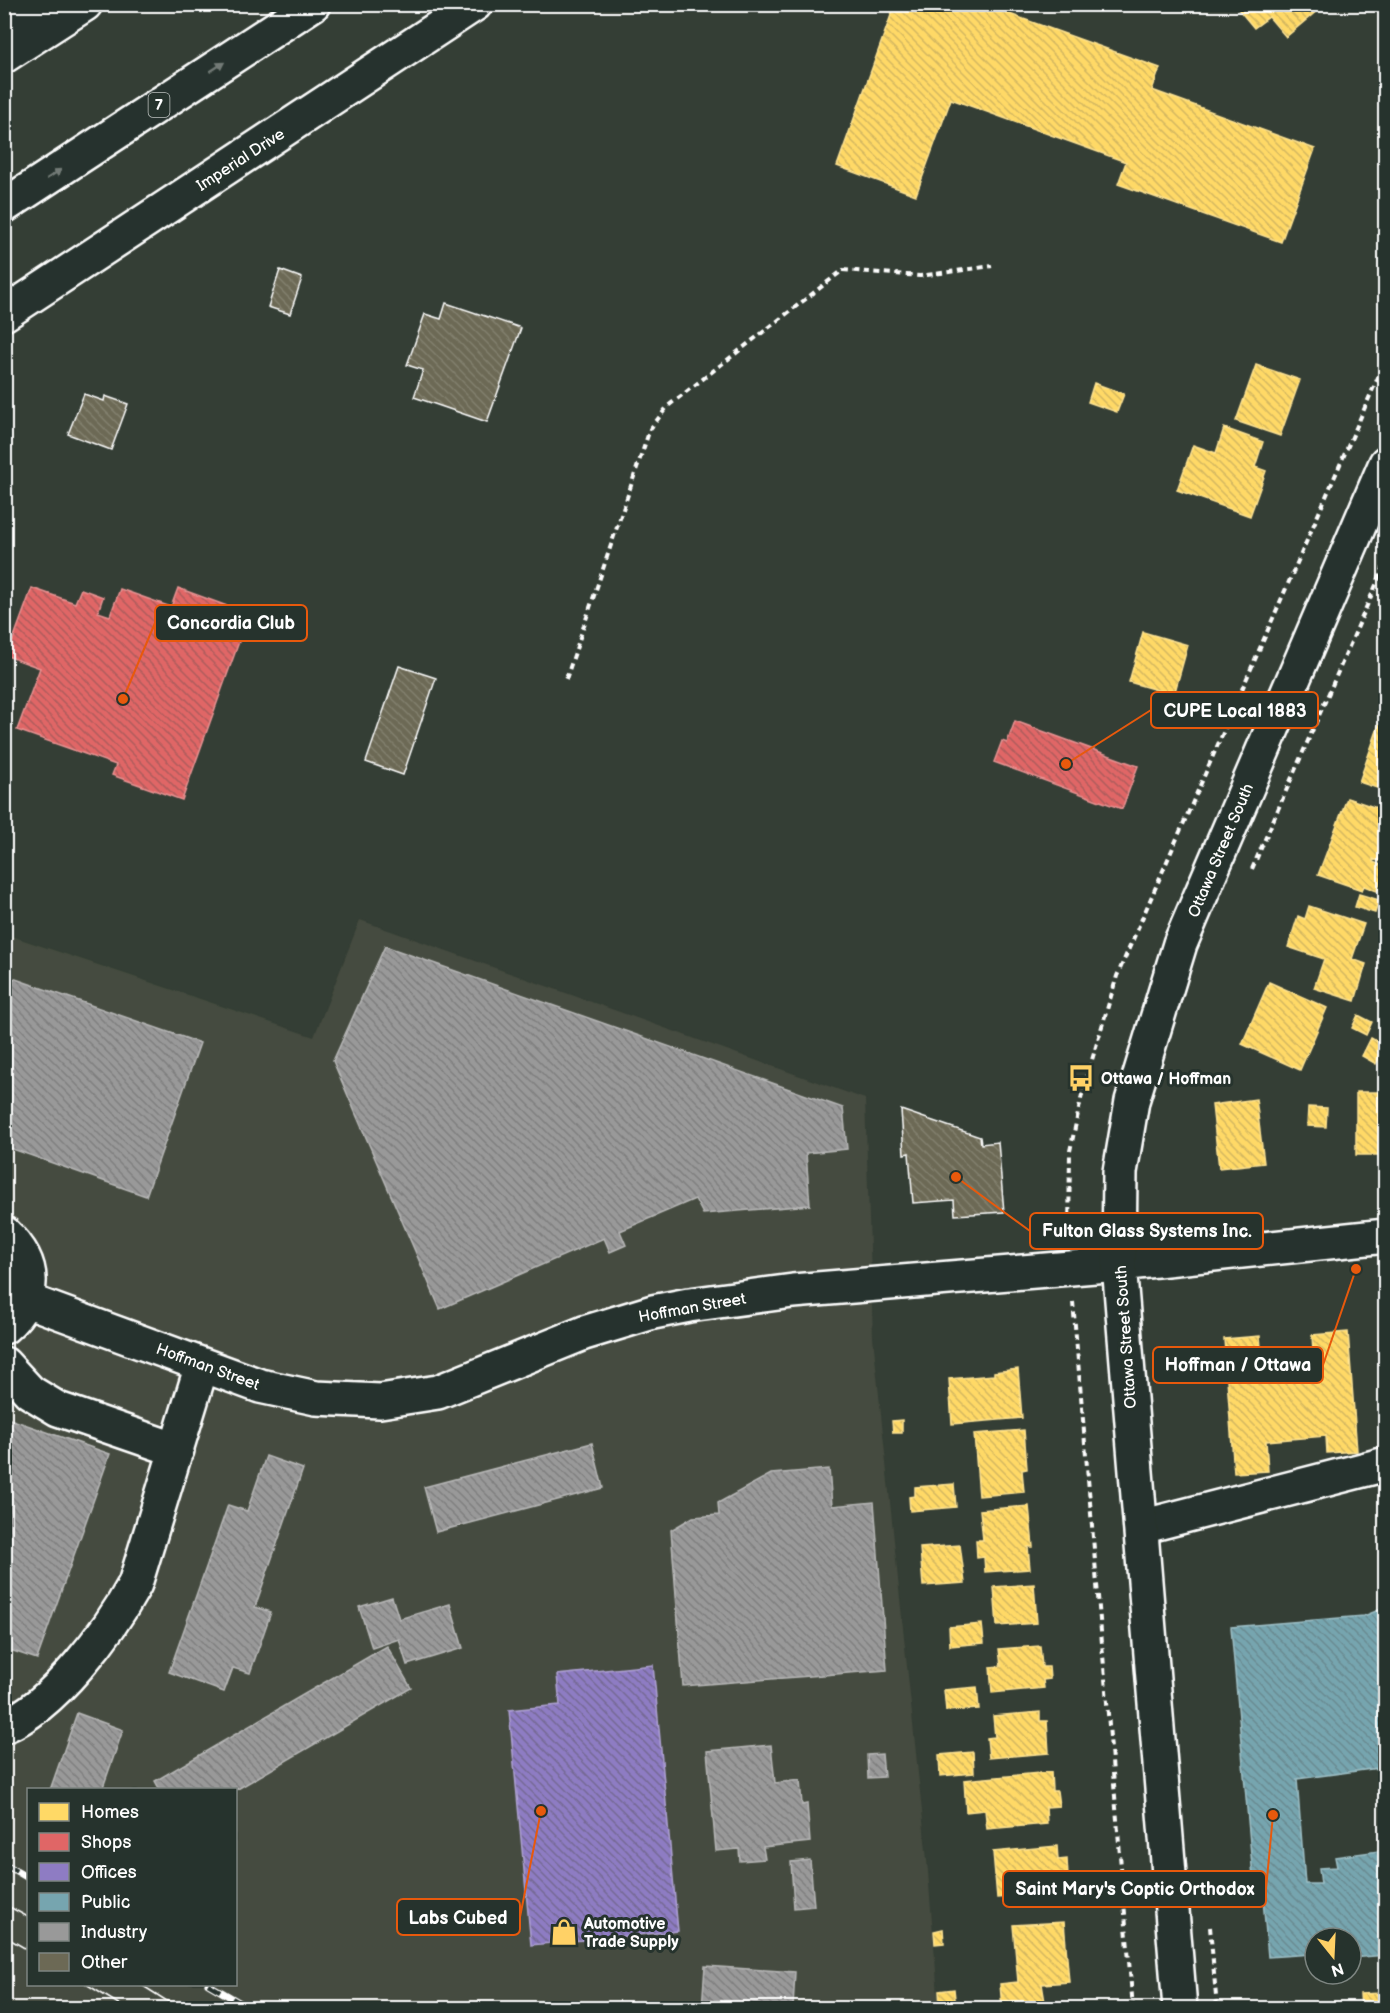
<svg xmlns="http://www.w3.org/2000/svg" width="1390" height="2013" viewBox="0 0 1390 2013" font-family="'Balsamiq Sans',sans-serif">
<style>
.built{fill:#454b3f;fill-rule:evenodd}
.homes{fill:url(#homes-back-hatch);stroke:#ffe494;stroke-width:1.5}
.shops{fill:url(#shops-back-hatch);stroke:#e99494;stroke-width:1.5}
.offices{fill:url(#offices-back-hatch);stroke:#b0a3d5;stroke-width:1.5}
.public{fill:url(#public-back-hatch);stroke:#9fc0c7;stroke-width:1.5}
.industry{fill:url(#industry-back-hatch);stroke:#b8b8b8;stroke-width:1.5}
.building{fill:url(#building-back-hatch);stroke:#fff;stroke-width:1.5}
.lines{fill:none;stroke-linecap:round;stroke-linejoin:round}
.minor-casing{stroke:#fff;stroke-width:38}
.major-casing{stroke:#fff;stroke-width:38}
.highway-casing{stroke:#fff;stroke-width:38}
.path{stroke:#fff;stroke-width:4;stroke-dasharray:6 4.5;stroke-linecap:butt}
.minor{stroke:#26332d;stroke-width:33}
.major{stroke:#26332d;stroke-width:33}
.highway{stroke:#26332d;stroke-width:33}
.tram{stroke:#fff;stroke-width:1.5}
.rail-casing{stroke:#fff;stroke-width:7}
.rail{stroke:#26332d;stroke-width:4.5;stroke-dasharray:14;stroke-linecap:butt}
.oneway{fill:#727a76}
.labels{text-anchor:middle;stroke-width:6;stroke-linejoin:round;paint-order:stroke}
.shield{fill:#26332d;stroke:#bec2c0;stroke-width:1.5}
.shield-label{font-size:15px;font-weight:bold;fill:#fff}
.street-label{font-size:16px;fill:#fff;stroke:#26332d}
.poi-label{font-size:16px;font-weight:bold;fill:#fff;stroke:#26332d;text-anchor:start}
.leader{fill:none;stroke:#e8590c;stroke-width:2}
.callout-dot{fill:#e8590c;stroke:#26332d;stroke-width:2}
.callout{fill:#26332d;stroke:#e8590c;stroke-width:2}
.callout-label{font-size:18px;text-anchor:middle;font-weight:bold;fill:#fff}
</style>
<defs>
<pattern id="homes-back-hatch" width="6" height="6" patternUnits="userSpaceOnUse" patternTransform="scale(1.5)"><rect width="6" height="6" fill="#ffd966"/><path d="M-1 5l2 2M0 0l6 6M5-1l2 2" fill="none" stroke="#d2b660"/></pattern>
<pattern id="shops-back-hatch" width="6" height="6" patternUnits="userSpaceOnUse" patternTransform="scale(1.5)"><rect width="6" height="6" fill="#e06666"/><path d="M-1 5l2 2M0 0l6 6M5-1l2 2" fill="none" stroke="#ac5d5d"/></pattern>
<pattern id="offices-back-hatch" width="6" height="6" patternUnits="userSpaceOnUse" patternTransform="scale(1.5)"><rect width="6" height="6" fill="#8e7cc3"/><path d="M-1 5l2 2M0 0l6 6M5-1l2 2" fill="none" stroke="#746993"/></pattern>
<pattern id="public-back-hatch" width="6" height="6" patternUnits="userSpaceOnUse" patternTransform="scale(1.5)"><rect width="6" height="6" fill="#76a5af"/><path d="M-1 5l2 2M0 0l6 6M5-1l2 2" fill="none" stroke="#698a91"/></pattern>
<pattern id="industry-back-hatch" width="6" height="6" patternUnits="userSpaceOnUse" patternTransform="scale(1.5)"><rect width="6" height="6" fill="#999"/><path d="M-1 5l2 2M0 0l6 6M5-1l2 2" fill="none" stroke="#7e7e7e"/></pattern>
<pattern id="building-back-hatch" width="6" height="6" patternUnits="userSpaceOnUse" patternTransform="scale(1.5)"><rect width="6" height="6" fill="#6c6955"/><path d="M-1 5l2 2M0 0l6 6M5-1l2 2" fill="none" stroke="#82806e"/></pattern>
</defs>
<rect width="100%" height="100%" fill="#343e35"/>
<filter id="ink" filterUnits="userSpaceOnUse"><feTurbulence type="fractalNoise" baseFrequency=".0167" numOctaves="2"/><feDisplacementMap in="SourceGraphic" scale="12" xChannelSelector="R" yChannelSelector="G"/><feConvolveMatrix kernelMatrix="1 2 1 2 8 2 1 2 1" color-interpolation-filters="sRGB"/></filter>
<g filter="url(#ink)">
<path class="built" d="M360,920L865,1099L873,1337L927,1860L939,2008H5V934L314,1037ZM28,1790H236V1984H28Z"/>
<path class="homes" d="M895,4H982L1160,68L1152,90L1315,149L1281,242L1118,184L1126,162L951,99L916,195L837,166Z
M1234,4H1325L1286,37L1269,17L1254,28Z
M1256,365L1300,380L1280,436L1236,421Z
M1094,383L1124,394L1117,412L1088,402Z
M1224,428L1263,442L1255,467L1266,471L1250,516L1177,490L1193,445L1216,453Z
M1143,632L1188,645L1174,695L1129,682Z
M1386,666V684L1379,682Z
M1380,722L1386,724V791L1359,782Z
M1347,798L1386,811L1382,830L1386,835V863L1373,859V862L1386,867L1377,891L1364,886L1362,890L1318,875Z
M1359,894L1379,900L1375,913L1355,907Z
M1309,906L1364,924L1352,959L1366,964L1355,1001L1314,988L1324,959L1288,947L1298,916L1305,919Z
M1269,982L1327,1008L1300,1070L1242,1044Z
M1358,1015L1372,1022L1366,1035L1352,1028Z
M1371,1038L1385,1046L1376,1064L1362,1056Z
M1356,1092H1386V1155H1356Z
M1256,1099L1264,1163L1219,1168L1212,1105Z
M1308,1107L1327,1108L1326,1127L1307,1126Z
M1348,1332L1357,1451L1327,1453L1326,1436L1266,1441L1268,1471L1234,1473L1224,1339L1260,1336L1263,1372L1314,1368L1312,1335Z
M1018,1369L1022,1418L952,1424L949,1379L994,1375V1372Z
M902,1420V1433H893L892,1421Z
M1024,1430L1027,1469L1022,1470L1024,1492L979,1496L974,1434Z
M954,1484L956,1507L910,1511L909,1497L915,1496V1487Z
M1029,1506L1033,1547H1028L1030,1569L985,1572L984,1557L977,1558L976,1540H983L980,1510Z
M960,1545L965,1583L923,1586L920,1548Z
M1034,1584L1037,1623L997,1626L994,1587Z
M982,1624L984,1643L950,1646L949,1627Z
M1040,1646L1042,1667H1049L1050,1679L1043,1680L1044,1688L992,1693L990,1667L1001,1666L999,1649Z
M977,1687L979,1709L946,1711L944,1690Z
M1040,1712V1721H1047L1049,1753L989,1758L987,1738L995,1737L993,1716Z
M973,1752L974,1773L940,1776L939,1755Z
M1051,1772L1052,1791H1057L1059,1806L1046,1807L1047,1824L987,1829L985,1810L966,1812L964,1780Z
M1057,1846L1058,1860L1067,1859L1068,1877L1060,1878L1061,1893L997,1898L993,1852Z
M1064,1922L1069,1982L1042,1984L1046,2008H1002L1000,1984L1018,1982L1013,1925Z
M943,1929L944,1943L935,1944L934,1931Z
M954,1989L956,2008H940L939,1991Z
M1384,1993L1385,2008H1361L1360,1994Z"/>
<path class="shops" d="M32,588L75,603L81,589L103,597L98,612L110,616L120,589L171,607L178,588L249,614L182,800L112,775L116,765L17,730L40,668L7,656Z
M1015,721L1138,766L1122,809L994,762L1002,741L1007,743Z"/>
<path class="offices" d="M653,1665L678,1931L531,1945L509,1710L560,1705L557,1675Z"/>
<path class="public" d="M1386,1607V1767L1297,1779L1305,1884H1321L1319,1868L1337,1867L1335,1857L1386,1850V1955L1351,1958V1938H1315V1941L1311,1942L1312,1954L1268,1957L1261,1876L1253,1877L1231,1627L1364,1616Z"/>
<path class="industry" d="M385,946L843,1108L847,1149L806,1153L810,1205L703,1214L695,1199L620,1231L626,1245L610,1252L604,1238L440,1309L333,1061Z
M4,975L200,1043L146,1196L4,1146Z
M4,1417L110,1454L37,1659L4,1648Z
M592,1443L603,1488L436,1532L424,1487Z
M266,1456L303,1469L255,1607L271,1612L250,1673L233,1668L224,1692L169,1672L228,1505L247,1511Z
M829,1469L832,1506L874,1502L887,1670L683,1686L671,1530L693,1517L719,1515L718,1503L771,1474Z
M392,1597L399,1619L450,1604L463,1648L407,1665L399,1639L372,1648L359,1607Z
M387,1646L411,1688L236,1790H160L155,1781Z
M77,1713L123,1730L102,1790H50Z
M771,1745L775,1783L800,1780L802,1805L807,1804L810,1842L763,1847L765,1859L740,1861L739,1849L716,1851L707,1751Z
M882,1754L884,1777L868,1778L867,1755Z
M810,1860L814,1906L794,1908L791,1862Z
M705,1966L795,1972L793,2008H702Z
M65,2002L76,2008H61Z"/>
<path class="building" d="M280,270L302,278L290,314L268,307Z
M446,303L521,328L487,422L414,397L423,370L407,365L425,314L441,319Z
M84,394L104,401L105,396L128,404L111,450L68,434Z
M399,666L436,678L403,775L366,762Z
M901,1110L980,1137L981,1144L998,1142L1004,1212L955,1215L954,1200L913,1203L909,1153L904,1154Z"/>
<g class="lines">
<defs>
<path id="minor" d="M4,314L475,4
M4,1233C37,1263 38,1297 4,1327
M26,1300L260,1386L316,1398L380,1401L438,1392L584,1333L653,1312L689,1305L793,1291L1119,1264L1386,1236
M4,1364L30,1392L58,1409L177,1450
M1141,1527L1386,1464
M4,1726C53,1707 110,1630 135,1584L202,1365"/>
<path id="major" d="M1180,2008L1119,1264L1120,1172L1132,1101L1180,944L1386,463"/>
<path id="highway" d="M4,48L36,4
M4,56L85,4
M4,206L313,4"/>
</defs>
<use href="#minor" class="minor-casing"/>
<use href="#major" class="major-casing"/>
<use href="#highway" class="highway-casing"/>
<path class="path" d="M566,679L650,429L668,406L843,270L920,276L992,266
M1252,869L1386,562
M1069,1235L1070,1151L1083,1090L1117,976L1386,359
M1073,1302L1133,2008
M1210,1927L1217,2008"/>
<use href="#minor" class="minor"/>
<use href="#major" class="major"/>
<use href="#highway" class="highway"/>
<path class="tram" d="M4,1904L28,1917
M4,1936L28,1950
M86,1984L125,2008
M140,1984L178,2008"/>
<defs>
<path id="rail" d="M4,1864L28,1878
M208,1984L249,2008"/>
</defs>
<use href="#rail" class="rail-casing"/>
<use href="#rail" class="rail"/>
</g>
<defs><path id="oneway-solid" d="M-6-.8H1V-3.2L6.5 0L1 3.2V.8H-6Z" transform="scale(1.5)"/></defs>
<g class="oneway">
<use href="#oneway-solid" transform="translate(217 67) rotate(-33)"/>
<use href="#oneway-solid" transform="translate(54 174) rotate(-33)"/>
</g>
</g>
<defs>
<symbol id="bus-bare" viewBox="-9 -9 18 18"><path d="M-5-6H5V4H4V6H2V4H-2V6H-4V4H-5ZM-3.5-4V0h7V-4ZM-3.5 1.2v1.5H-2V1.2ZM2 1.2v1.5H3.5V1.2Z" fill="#ffd166" stroke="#26332d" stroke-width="2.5" paint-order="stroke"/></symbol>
<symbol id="shop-bare" viewBox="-9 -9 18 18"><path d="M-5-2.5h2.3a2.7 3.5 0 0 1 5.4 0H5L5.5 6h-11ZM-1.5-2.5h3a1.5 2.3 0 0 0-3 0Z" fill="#ffd166" stroke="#26332d" stroke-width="2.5" paint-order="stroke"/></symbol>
</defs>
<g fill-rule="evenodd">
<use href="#bus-bare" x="1062" y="1059" width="38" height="38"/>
<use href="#shop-bare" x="545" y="1913" width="38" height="38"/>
</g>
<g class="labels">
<rect class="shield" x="148.5" y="93" width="21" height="24" rx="4.5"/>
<g class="shield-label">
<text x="159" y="110">7</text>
</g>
<g class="street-label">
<text transform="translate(240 159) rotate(-33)" y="6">Imperial Drive</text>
<text transform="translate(1220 850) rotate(-67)" y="6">Ottawa Street South</text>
<text transform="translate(692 1307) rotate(-10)" y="6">Hoffman Street</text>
<text transform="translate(1125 1337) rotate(-94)" y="6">Ottawa Street South</text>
<text transform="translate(208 1366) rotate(20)" y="6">Hoffman Street</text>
</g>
<g class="poi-label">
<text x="1101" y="1084">Ottawa / Hoffman</text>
<text x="584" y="1929">Automotive<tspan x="584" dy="18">Trade Supply</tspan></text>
</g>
</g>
<path class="leader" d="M123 699L155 623M1066 764L1151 710M956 1177L1030 1231M1356 1269L1323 1365M1273 1815L1266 1889M541 1811L520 1917"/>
<g class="callout-dot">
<circle cx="123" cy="699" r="6"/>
<circle cx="1066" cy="764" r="6"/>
<circle cx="956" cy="1177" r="6"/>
<circle cx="1356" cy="1269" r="6"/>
<circle cx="1273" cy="1815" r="6"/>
<circle cx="541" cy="1811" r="6"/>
</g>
<g class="callout">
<rect x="155" y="605" width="152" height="36" rx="6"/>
<rect x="1151" y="692" width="167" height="36" rx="6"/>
<rect x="1030" y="1213" width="233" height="36" rx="6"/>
<rect x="1153" y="1347" width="170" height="36" rx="6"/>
<rect x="1003" y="1871" width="263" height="36" rx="6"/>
<rect x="397" y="1899" width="123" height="36" rx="6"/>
</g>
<g class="callout-label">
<text x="231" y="629">Concordia Club</text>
<text x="1235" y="717">CUPE Local 1883</text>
<text x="1147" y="1237">Fulton Glass Systems Inc.</text>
<text x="1238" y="1371">Hoffman / Ottawa</text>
<text x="1135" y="1895">Saint Mary's Coptic Orthodox</text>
<text x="458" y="1924">Labs Cubed</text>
</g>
<rect width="1390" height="2013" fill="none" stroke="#26332d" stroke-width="24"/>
<rect x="12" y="12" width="1366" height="1989" fill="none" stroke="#fff" stroke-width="2" filter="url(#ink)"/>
<rect x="27" y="1788" width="210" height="198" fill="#26332d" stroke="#7d8581" stroke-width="1.5"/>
<rect x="39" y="1803" width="30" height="18" fill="#ffd966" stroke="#7d8581" stroke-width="1.5"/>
<text x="81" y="1818" font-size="18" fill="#ffffff">Homes</text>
<rect x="39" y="1833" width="30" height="18" fill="#e06666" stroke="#7d8581" stroke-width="1.5"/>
<text x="81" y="1848" font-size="18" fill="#ffffff">Shops</text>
<rect x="39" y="1863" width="30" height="18" fill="#8e7cc3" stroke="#7d8581" stroke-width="1.5"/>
<text x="81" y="1878" font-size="18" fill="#ffffff">Offices</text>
<rect x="39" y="1893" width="30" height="18" fill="#76a5af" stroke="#7d8581" stroke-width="1.5"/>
<text x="81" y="1908" font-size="18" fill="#ffffff">Public</text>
<rect x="39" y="1923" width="30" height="18" fill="#999999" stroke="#7d8581" stroke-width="1.5"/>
<text x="81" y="1938" font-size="18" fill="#ffffff">Industry</text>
<rect x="39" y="1953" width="30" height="18" fill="#6c6955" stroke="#7d8581" stroke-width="1.5"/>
<text x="81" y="1968" font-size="18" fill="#ffffff">Other</text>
<g transform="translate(1333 1956) rotate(162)"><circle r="28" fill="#26332d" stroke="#7d8581" stroke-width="1.5"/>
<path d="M0-4.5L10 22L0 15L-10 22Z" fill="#ffd166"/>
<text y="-9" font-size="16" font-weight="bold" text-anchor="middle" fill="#ffffff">N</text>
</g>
</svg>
